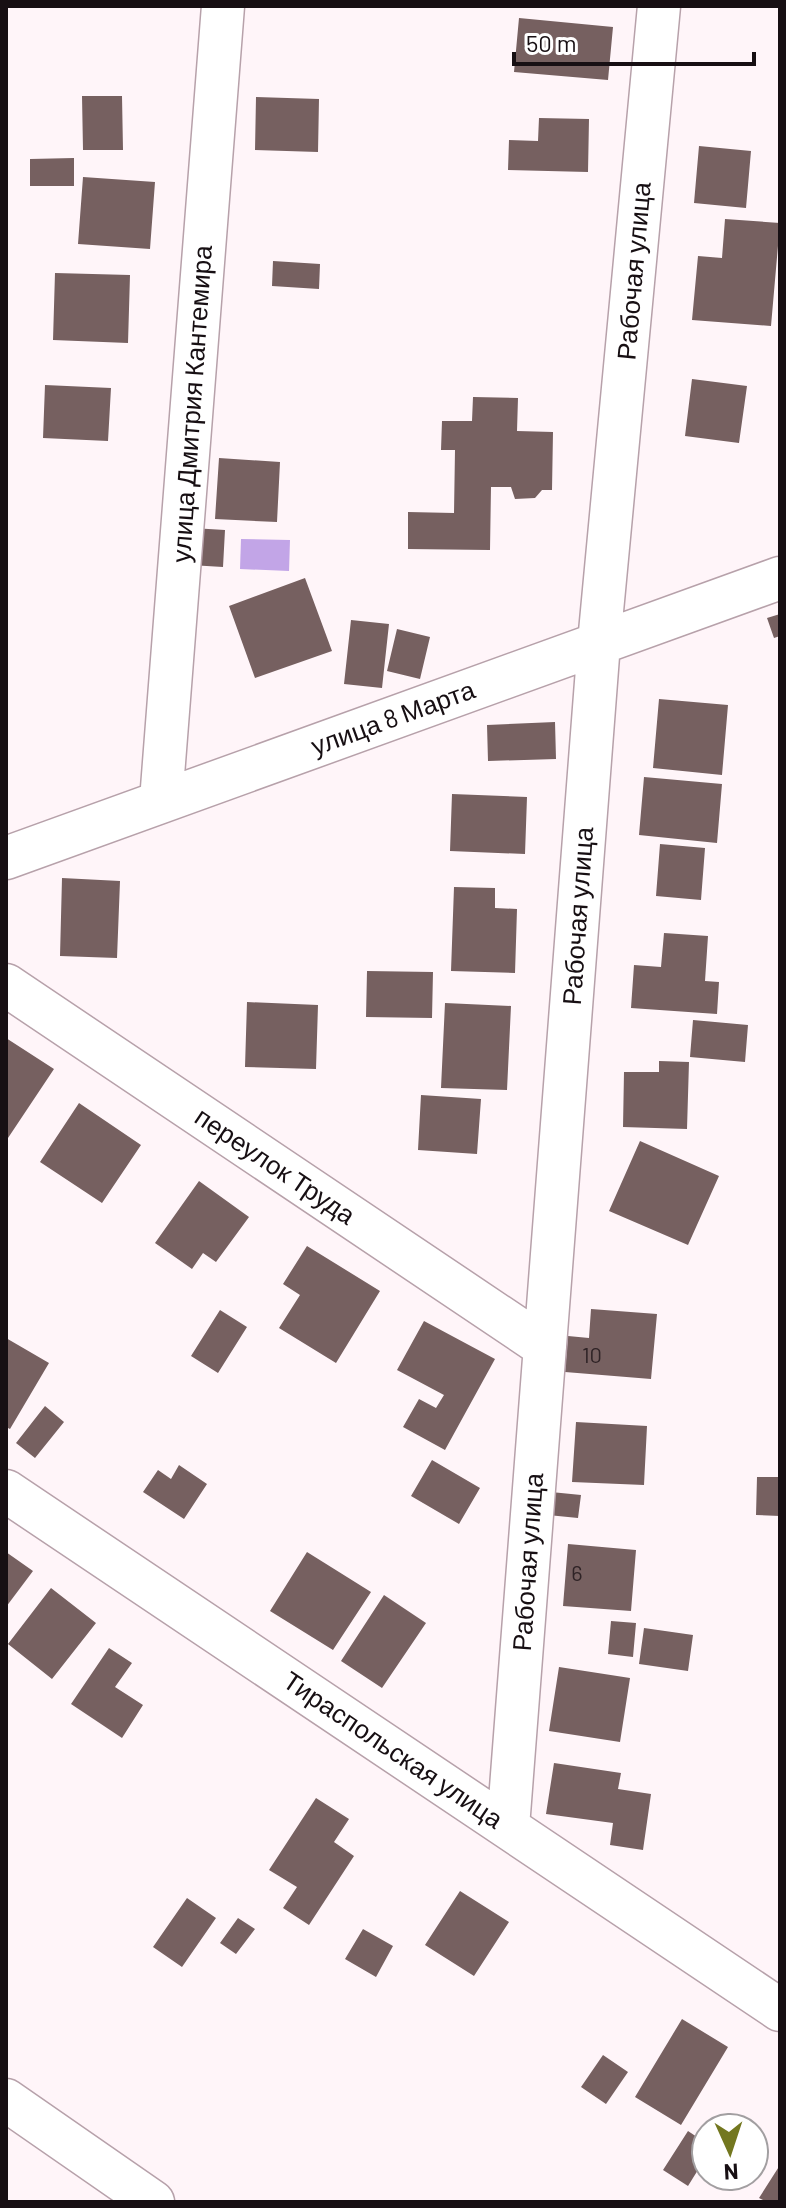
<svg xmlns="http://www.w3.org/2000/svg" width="786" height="2208" viewBox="0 0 786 2208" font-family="Barlow,sans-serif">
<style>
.water{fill:#c2a5e7}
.building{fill:#766060}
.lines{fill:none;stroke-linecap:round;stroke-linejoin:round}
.minor-casing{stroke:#b7a1aa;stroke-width:45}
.minor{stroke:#fff;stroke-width:42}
.labels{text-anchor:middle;stroke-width:7;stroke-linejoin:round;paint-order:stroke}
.number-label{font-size:22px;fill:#2f2326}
.street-label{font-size:26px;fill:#170f13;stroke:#fff}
</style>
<rect width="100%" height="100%" fill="#fff5f9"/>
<path class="water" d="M241,539L290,540L289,571L240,569Z"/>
<path class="building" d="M519,18L613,27L608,80L514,72Z
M82,96H122L123,150H83Z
M256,97L319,99L318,152L255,150Z
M539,118L589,119L588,172L508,170L509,140L538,141Z
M699,146L751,151L746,208L694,203Z
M74,158V186H30V159Z
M83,177L155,182L150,249L78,244Z
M725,219L780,223L771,326L692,320L698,256L722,258Z
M273,261L320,264L319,289L272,286Z
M55,273L130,275L128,343L53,340Z
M692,379L747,386L739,443L685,436Z
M45,385L111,388L108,441L43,438Z
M473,397L518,398L517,431L553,432L552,490H542L535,498L515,499L511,487H491L490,550L408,549V512L454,513L455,450H441L442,421H472Z
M219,458L280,462L277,522L215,519Z
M192,528L225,530L223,567L190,565Z
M305,578L332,651L255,678L229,606Z
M780,614V636L774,638L767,618Z
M351,620L389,624L382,688L344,684Z
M397,629L430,637L420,679L387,671Z
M659,699L728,705L722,775L653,768Z
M555,722L556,759L488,761L487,725Z
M644,777L722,784L717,843L639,835Z
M452,794L527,797L525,854L450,851Z
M660,844L705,848L701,900L656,896Z
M62,878L120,881L117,958L60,956Z
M454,887L495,888V908L517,909L515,973L451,971Z
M664,933L708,936L705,981L719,982L717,1014L631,1008L634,965L661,967Z
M367,971L433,972L432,1018L366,1017Z
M247,1002L318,1005L316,1069L245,1067Z
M445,1003L511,1006L507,1090L441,1088Z
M693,1020L748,1025L745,1062L690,1057Z
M6,1038L54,1069L6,1141Z
M659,1061L689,1062L687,1129L623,1127L624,1072H659Z
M421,1095L481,1099L477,1154L418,1150Z
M79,1103L141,1145L102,1203L40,1162Z
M640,1141L719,1176L688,1245L609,1211Z
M199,1181L249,1217L216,1262L203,1253L192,1269L155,1243Z
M307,1246L380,1291L336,1363L279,1328L300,1295L283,1284Z
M591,1309L657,1314L651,1379L565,1372L568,1336L589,1338Z
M220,1310L247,1327L218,1373L191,1356Z
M424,1321L495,1359L445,1450L403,1427L419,1399L436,1408L444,1395L397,1370Z
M6,1338L49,1363L10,1429L6,1427Z
M45,1406L64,1422L35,1458L16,1443Z
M576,1422L647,1426L644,1485L572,1482Z
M432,1460L480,1488L459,1524L411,1496Z
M179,1465L207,1484L184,1519L143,1492L158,1470L171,1479Z
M757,1477H780V1516L756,1515Z
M551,1492L581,1495L578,1518L548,1515Z
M568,1544L636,1550L631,1611L563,1606Z
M6,1552L33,1571L6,1607Z
M307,1552L371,1592L333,1650L270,1611Z
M51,1588L96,1623L52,1679L8,1644Z
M384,1595L426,1623L382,1688L341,1661Z
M611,1621L636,1623L633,1657L608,1654Z
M644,1628L693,1635L688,1671L639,1664Z
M109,1648L132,1663L115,1687L143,1705L122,1738L71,1704Z
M559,1667L630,1678L620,1742L549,1731Z
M554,1763L621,1773L618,1789L651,1794L643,1850L610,1845L613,1823L546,1814Z
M316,1798L349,1819L334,1842L354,1856L309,1925L283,1908L297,1887L269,1870Z
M460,1891L509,1922L474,1976L425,1945Z
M187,1898L216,1918L182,1967L153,1947Z
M238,1918L255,1929L236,1954L220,1943Z
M363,1929L393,1946L376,1977L345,1959Z
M682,2019L728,2047L681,2125L635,2097Z
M603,2055L628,2072L606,2104L581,2087Z
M688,2131L706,2143V2157L688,2186L663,2170Z
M780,2165V2202H767L759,2198Z"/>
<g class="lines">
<defs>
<path id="minor" d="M161,801L223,6
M6,858L780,578
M6,985L545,1347
M6,1491L780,2010
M508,1827L599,643L659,6
M6,2100L153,2202"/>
</defs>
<use href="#minor" class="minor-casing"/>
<use href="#minor" class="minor"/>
</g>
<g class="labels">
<g class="number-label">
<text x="592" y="1363">10</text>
<text x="577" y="1581">6</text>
</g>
<g class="street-label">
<text transform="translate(634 271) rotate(-85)" y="9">Рабочая улица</text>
<text transform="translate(192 404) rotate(-86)" y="9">улица Дмитрия Кантемира</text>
<text transform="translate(393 718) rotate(-20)" y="9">улица 8 Марта</text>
<text transform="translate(578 916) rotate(-86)" y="9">Рабочая улица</text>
<text transform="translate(275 1166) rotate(34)" y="9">переулок Труда</text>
<text transform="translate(528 1562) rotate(-86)" y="9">Рабочая улица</text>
<text transform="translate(393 1750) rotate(34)" y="9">Тираспольская улица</text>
</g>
</g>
<rect width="786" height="2208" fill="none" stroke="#170f13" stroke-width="16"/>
<g transform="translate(730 2152) rotate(177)"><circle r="38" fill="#ffffff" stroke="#a29fa1" stroke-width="2"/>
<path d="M0-6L14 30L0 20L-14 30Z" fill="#73771f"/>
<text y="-12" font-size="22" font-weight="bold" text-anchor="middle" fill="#170f13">N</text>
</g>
<path d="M514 52v12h240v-12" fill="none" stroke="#170f13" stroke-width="4"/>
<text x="526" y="52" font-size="24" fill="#170f13" stroke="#ffffff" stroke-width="6" paint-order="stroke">50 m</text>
</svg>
